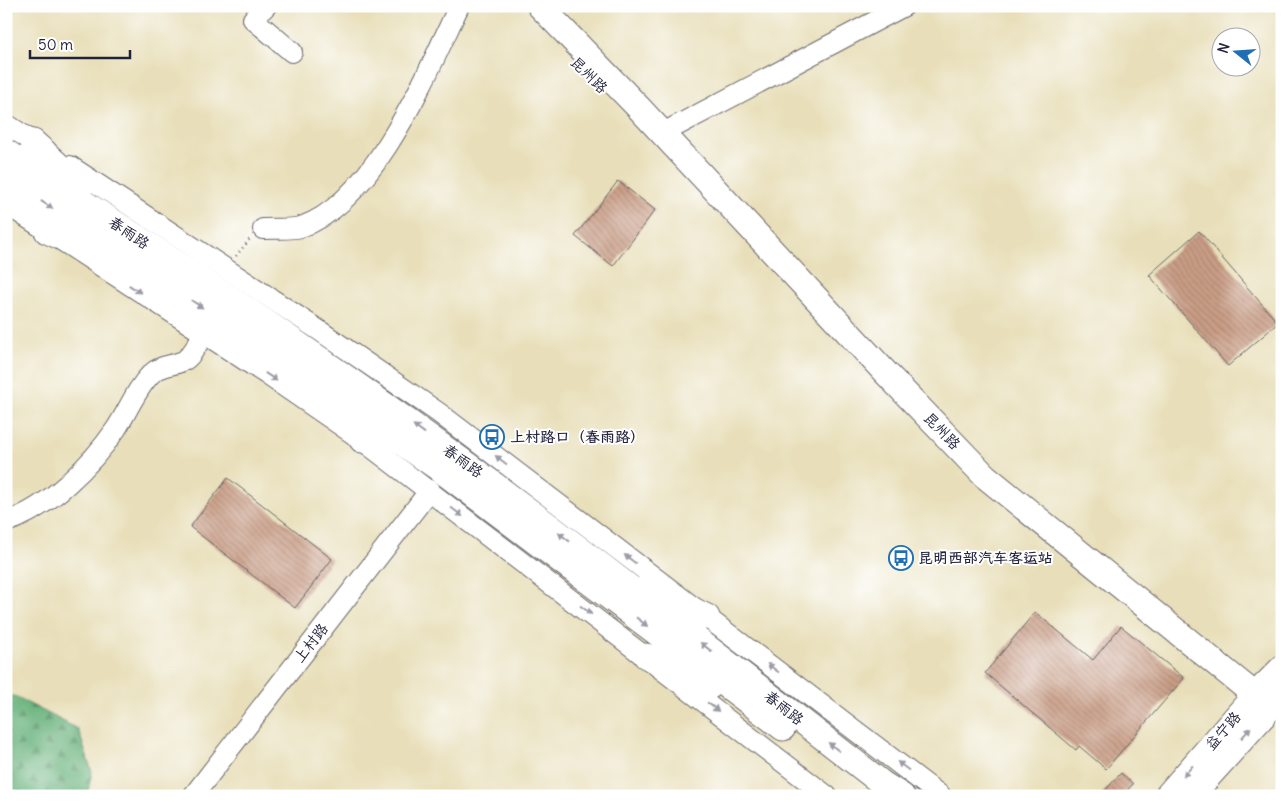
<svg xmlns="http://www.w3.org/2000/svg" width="1288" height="802" viewBox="0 0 1288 802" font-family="Delius,'LXGW WenKai TC',sans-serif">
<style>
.forest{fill:url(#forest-firs);stroke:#44695a}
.building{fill:url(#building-back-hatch)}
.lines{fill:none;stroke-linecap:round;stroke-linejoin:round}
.minor-casing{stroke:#676467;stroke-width:22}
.major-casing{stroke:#676467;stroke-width:27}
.path{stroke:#676467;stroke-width:2.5;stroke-dasharray:1 4;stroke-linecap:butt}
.minor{stroke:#fff;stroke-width:20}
.major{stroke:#fff;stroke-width:25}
.oneway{fill:#9c9ca7}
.labels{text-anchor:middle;stroke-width:4;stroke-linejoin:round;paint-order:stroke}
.street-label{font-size:15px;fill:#22223b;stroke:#fff}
.poi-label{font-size:15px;font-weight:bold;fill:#22223b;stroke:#fff;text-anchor:start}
</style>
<defs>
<pattern id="forest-firs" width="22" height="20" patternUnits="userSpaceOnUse" patternTransform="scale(1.25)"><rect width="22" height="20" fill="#65b078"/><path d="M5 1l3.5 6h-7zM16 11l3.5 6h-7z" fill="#538f64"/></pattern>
<pattern id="building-back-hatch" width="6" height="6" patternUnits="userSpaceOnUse" patternTransform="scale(1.25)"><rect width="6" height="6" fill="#ca9e86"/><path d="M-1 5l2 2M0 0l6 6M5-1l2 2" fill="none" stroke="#a4806f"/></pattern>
</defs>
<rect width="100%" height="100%" fill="#fff"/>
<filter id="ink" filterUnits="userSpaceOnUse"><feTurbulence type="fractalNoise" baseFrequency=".02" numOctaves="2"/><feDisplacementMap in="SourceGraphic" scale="10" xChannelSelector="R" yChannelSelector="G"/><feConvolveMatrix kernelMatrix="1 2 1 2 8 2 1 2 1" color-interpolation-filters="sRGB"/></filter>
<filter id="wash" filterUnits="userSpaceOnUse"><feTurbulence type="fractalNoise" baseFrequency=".0096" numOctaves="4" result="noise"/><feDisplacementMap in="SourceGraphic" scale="20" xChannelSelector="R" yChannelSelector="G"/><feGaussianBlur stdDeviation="1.12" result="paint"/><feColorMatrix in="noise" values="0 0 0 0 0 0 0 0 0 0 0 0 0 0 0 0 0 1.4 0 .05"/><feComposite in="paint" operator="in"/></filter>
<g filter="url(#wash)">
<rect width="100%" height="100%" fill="#e8dfba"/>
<path class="forest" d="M6,696H14L78,729L92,772L87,796H6Z"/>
<g id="blocks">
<path class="building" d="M618,181L655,210L613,266L575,236Z
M1199,231L1278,323L1228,366L1149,275Z
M228,478L332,559L295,608L190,527Z
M1035,612L1093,660L1121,626L1184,678L1106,769L1079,746L1076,750L985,673Z
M1121,773L1133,784L1122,796H1100Z"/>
</g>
</g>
<g filter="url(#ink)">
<use href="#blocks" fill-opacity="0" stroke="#676467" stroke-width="1"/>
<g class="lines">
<defs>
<path id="minor" d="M266,6L253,19L292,52
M6,124L46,150
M661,134L904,6
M70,166L320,331L439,413L941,796
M6,204L266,374L362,440L827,796
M263,229C274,228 290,230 301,227C374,203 428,71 459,6
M6,522C48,509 92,464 116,429C128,411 136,389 151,374C160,365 172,366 183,361C192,357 198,342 204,334
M193,796L430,490"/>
<path id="major" d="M540,6L639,108L884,371L985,476L1255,695
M33,142L81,186
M6,152C118,225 232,297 341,374C527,504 704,645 883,784L902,796
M6,178L324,388L438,468L783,728
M47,231L104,256
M336,404L362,440
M647,587L707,617
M646,656L709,687
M1167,796L1255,695L1282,668
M1191,796L1282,695"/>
</defs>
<use href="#minor" class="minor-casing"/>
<use href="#major" class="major-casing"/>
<path class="path" d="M236,256L250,239"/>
<use href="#minor" class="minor"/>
<use href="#major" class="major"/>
</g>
<defs><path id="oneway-solid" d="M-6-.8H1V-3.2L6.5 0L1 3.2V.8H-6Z" transform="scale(1.25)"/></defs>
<g class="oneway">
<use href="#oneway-solid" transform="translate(47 205) rotate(34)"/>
<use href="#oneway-solid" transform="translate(135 289) rotate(33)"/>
<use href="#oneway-solid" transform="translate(197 304) rotate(34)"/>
<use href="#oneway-solid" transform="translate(271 377) rotate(34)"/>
<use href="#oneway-solid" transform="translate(419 429) rotate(-144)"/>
<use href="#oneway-solid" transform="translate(501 460) rotate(-143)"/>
<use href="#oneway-solid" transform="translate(457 512) rotate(37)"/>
<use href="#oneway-solid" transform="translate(564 537) rotate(-142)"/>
<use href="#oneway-solid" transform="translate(630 559) rotate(-143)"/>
<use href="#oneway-solid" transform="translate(586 610) rotate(37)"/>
<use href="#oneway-solid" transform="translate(642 622) rotate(38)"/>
<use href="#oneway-solid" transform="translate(706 647) rotate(-142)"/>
<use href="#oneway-solid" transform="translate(773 668) rotate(-143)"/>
<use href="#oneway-solid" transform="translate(713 707) rotate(38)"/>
<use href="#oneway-solid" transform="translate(1246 733) rotate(-49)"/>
<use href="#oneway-solid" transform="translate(834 747) rotate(-142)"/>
<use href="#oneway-solid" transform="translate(903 766) rotate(-143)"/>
<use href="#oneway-solid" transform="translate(1188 771) rotate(131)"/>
</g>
</g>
<defs>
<symbol id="bus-ring" viewBox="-11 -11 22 22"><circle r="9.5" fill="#fff" stroke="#1f6fb2" stroke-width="1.5"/><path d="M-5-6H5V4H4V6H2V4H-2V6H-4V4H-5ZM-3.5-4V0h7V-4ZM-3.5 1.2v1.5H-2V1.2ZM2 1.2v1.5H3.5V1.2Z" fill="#1f6fb2"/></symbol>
</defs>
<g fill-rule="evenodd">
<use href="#bus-ring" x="478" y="423" width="28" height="28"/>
<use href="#bus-ring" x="887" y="544" width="28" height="28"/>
</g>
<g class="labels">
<g class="street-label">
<text transform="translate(589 75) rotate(45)" y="5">昆州路</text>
<text transform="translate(129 233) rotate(34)" y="5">春雨路</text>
<text transform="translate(942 431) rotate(46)" y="5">昆州路</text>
<text transform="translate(463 461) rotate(36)" y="5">春雨路</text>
<text transform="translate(311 643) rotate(-52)" y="5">上村路</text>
<text transform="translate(784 708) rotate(38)" y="5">春雨路</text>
<text transform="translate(1223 731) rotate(-49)" y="5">益宁路</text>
</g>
<g class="poi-label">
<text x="510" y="442">上村路口（春雨路）</text>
<text x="918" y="563">昆明西部汽车客运站</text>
</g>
</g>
<rect width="1288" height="802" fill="none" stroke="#fff" stroke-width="25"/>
<g transform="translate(1236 52) rotate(287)"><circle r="24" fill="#ffffff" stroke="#a7a7b1"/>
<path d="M0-4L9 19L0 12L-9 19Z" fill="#1f6fb2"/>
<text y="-8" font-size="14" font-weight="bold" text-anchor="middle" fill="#22223b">N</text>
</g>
<path d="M30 50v8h100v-8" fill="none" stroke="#22223b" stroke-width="2.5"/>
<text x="38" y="50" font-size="15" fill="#22223b" stroke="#ffffff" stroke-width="4" paint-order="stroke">50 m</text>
</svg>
